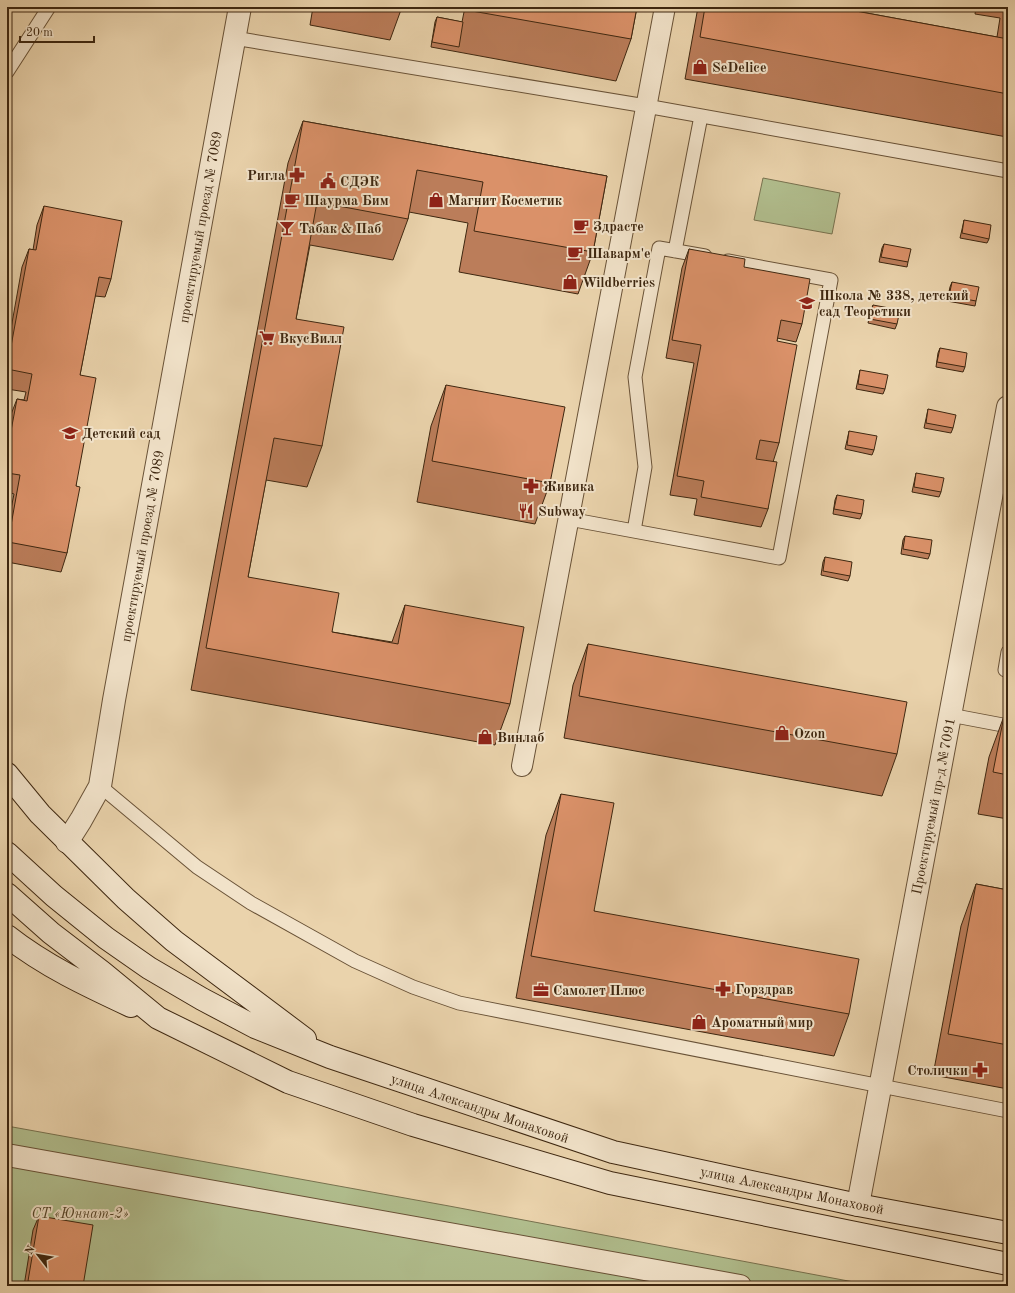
<svg xmlns="http://www.w3.org/2000/svg" width="1015" height="1293" viewBox="0 0 1015 1293" font-family="'Old Standard TT',serif">
<style>
.green{fill:#b1be8e;stroke:#78724f}
.lines{fill:none;stroke-linecap:round;stroke-linejoin:round}
.service-casing{stroke:#695237;stroke-width:15}
.pedestrian-casing{stroke:#695237;stroke-width:22}
.minor-casing{stroke:#695237;stroke-width:24}
.secondary-casing{stroke:#3e2710;stroke-width:24}
.service{stroke:#f1e2c9;stroke-width:13}
.pedestrian{stroke:#f1e2c9;stroke-width:20}
.minor{stroke:#f1e2c9;stroke-width:22}
.secondary{stroke:#f1e2c9;stroke-width:22}
.wall{fill:#bb7d5a;stroke:#3e2710}
.building{fill:#da9169;stroke:#3e2710}
.labels{text-anchor:middle;stroke-width:4;stroke-linejoin:round;paint-order:stroke}
.poi-label{font-size:14px;font-weight:bold;fill:#3e2710;stroke:#f1e2c9;text-anchor:start}
.street-label{font-size:14px;fill:#3e2710;stroke:#f1e2c9}
.park-label{font-size:14px;font-style:italic;fill:#554529;stroke:#f1e2c9}
</style>
<rect width="100%" height="100%" fill="#ead3ac"/>
<filter id="stains"><feTurbulence type="fractalNoise" baseFrequency=".005" numOctaves="4"/><feColorMatrix values="0 0 0 0 .2 0 0 0 0 .09 0 0 0 0 .02 0 0 0 .5 -.17"/></filter>
<radialGradient id="worn" r=".72"><stop offset=".6" stop-color="#630" stop-opacity="0"/><stop offset="1" stop-color="#630" stop-opacity=".3"/></radialGradient>
<path class="green" d="M763,178L840,193L832,234L754,220Z
M7,1126L449,1206L875,1286H7Z"/>
<g class="lines">
<defs>
<path id="service" d="M234,38L646,106L1008,171
M7,72L49,7
M675,251L701,116
M569,519L779,558L831,280L728,261
M634,531L645,467L635,377L659,248L705,256
M1008,652L1005,670H1008
M950,715L1008,726
M100,786L197,867L251,903L355,961L413,987L459,1003L1008,1111"/>
<path id="pedestrian" d="M522,766L665,7"/>
<path id="minor" d="M67,842L81,820L100,786L114,700L240,7
M7,1155L740,1286
M858,1205L1008,407"/>
<path id="secondary" d="M7,774L40,814L126,899L174,941L305,1039
M7,853L54,896L106,938L149,968L202,999L255,1027L330,1057L613,1152L858,1205L1008,1233
M7,894L51,933L102,972L158,1018L288,1082L413,1125L610,1183L1008,1264
M7,936C45,966 88,986 131,1006"/>
</defs>
<use href="#service" class="service-casing"/>
<use href="#pedestrian" class="pedestrian-casing"/>
<use href="#minor" class="minor-casing"/>
<use href="#secondary" class="secondary-casing"/>
<use href="#service" class="service"/>
<use href="#pedestrian" class="pedestrian"/>
<use href="#minor" class="minor"/>
<use href="#secondary" class="secondary"/>
</g>
<path class="wall" d="M313,7H402L390,40L310,25Z
M465,7H637L631,39L616,81L431,47L435,22L437,17L462,22Z
M698,7H834L997,37L1000,18L975,14L976,7H1008V134L1007,137L685,79Z
M303,121L607,176L593,252L578,294L459,272L468,223L409,212L408,219L393,260L310,245L296,319L322,446L307,487L266,480L248,577L332,632L392,642L405,605L510,704L495,745L191,690L288,163Z
M44,206L111,279L105,297L95,296L80,375L76,486L67,553L61,572L7,562V529L14,494L7,492V434L10,417L17,399L24,400L26,392L7,389V351L22,267L29,249L33,250L37,225Z
M964,220L989,239L987,243L960,238L963,225Z
M884,244L908,262L907,267L879,262L882,248Z
M689,249L744,267L802,324L796,342L777,338V341L779,443L773,462L768,509L761,527L694,515L697,499L670,495L694,363L666,358L682,268Z
M952,282L976,301L975,306L947,301L950,287Z
M873,305L897,324L895,329L868,323L871,310Z
M940,348L965,367L963,372L936,367L938,353Z
M860,370L885,389L883,394L856,389L859,375Z
M446,385L550,483L535,524L417,502L431,426Z
M928,409L953,428L951,433L924,428L927,414Z
M849,431L874,450L872,455L845,449L848,436Z
M916,473L941,492L939,497L912,492L915,478Z
M837,495L862,514L860,519L833,514L835,500Z
M905,536L930,554L928,559L901,554L903,540Z
M825,557L850,576L848,581L821,575L823,562Z
M588,644L897,754L882,796L564,738L573,685Z
M1004,716H1008V819L978,814L989,757Z
M561,794L594,911L849,1014L834,1056L516,998L546,835Z
M976,884L1008,890V1089L933,1075L961,926Z
M39,1216L83,1286H24L33,1230Z"/>
<path class="building" d="M473,7H637L631,39L472,11Z
M705,7H834L1008,39V94L700,37Z
M437,17L463,22L459,47L432,42Z
M303,121L607,176L593,252L474,231L483,182L417,170L408,219L317,202L296,319L344,327L333,387L322,446L274,438L248,577L339,593L332,632L398,644L405,605L524,627L510,704L206,648Z
M44,206L122,221L111,279L99,277L80,375L96,378L76,486L80,487L67,553L8,542L20,475L7,473V452L17,399L27,401L32,374L7,369V368L29,249L36,250Z
M964,220L991,225L989,239L962,233Z
M884,244L911,249L908,262L881,257Z
M689,249L745,259L744,267L810,279L802,324L781,320L777,341L797,345L779,443L760,440L756,459L777,462L768,509L701,497L704,481L677,476L701,345L672,340Z
M952,282L979,287L976,301L949,296Z
M873,305L900,310L897,324L870,319Z
M940,348L967,353L965,367L937,362Z
M860,370L888,375L885,389L858,384Z
M446,385L565,407L550,483L432,461Z
M928,409L956,415L953,428L926,423Z
M849,431L877,436L874,450L847,445Z
M916,473L944,478L941,492L914,487Z
M837,495L864,500L862,514L834,509Z
M905,536L932,540L930,554L903,549Z
M825,557L852,562L850,576L823,571Z
M588,644L907,702L897,754L579,696Z
M1004,716H1008V775L993,772Z
M561,794L614,803L594,911L859,959L849,1014L531,956Z
M976,884L1008,890V1045L948,1034Z
M39,1216L93,1225L83,1286H59L28,1281Z"/>
<defs>
<symbol id="shop-bare" viewBox="-9 -9 18 18"><path d="M-5-2.5h2.3a2.7 3.5 0 0 1 5.4 0H5L5.5 6h-11ZM-1.5-2.5h3a1.5 2.3 0 0 0-3 0Z" fill="#8f2418" stroke="#f1e2c9" stroke-width="2.5" paint-order="stroke"/></symbol>
<symbol id="pharmacy-bare" viewBox="-9 -9 18 18"><path d="M-2-6h4v4h4v4h-4v4h-4v-4h-4v-4h4Z" fill="#8f2418" stroke="#f1e2c9" stroke-width="2.5" paint-order="stroke"/></symbol>
<symbol id="civic-bare" viewBox="-9 -9 18 18"><path d="M-.6-6.5H3V-4.5H.6V-3L4-1V1h2V6H-6V1h2V-1L-.6-3ZM-1.2 2.5V6h2.4V2.5Z" fill="#8f2418" stroke="#f1e2c9" stroke-width="2.5" paint-order="stroke"/></symbol>
<symbol id="cafe-bare" viewBox="-9 -9 18 18"><path d="M-5.5-4.5H6V0H3Q3 3.5 0 3.5H-2.5Q-5.5 3.5-5.5 0ZM3-3.2v2h1.7v-2ZM-6 4.5H4V6H-6Z" fill="#8f2418" stroke="#f1e2c9" stroke-width="2.5" paint-order="stroke"/></symbol>
<symbol id="bar-bare" viewBox="-9 -9 18 18"><path d="M-6-5H6L.8 .8V4.5H3.5V6h-7V4.5H-.8V.8Z" fill="#8f2418" stroke="#f1e2c9" stroke-width="2.5" paint-order="stroke"/></symbol>
<symbol id="school-bare" viewBox="-9 -9 18 18"><path d="M0-5L7-2L0 1L-7-2ZM-4 1L0 2.5L4 1V4Q0 6-4 4Z" fill="#8f2418" stroke="#f1e2c9" stroke-width="2.5" paint-order="stroke"/></symbol>
<symbol id="supermarket-bare" viewBox="-9 -9 18 18"><path d="M-6-5.5h2.5l.6 2H6L4.5 2H-2.5L-4.4-4H-6ZM-1.5 3.2a1.3 1.3 0 1 0 .1 0ZM3 3.2a1.3 1.3 0 1 0 .1 0Z" fill="#8f2418" stroke="#f1e2c9" stroke-width="2.5" paint-order="stroke"/></symbol>
<symbol id="restaurant-bare" viewBox="-9 -9 18 18"><path d="M-5-6h1v4h1v-4h1v4h1v-4h1v5L-1.5 .5V6h-2V.5L-5-1ZM5-6V6H3V1.5H1.5Q1.5-4 5-6Z" fill="#8f2418" stroke="#f1e2c9" stroke-width="2.5" paint-order="stroke"/></symbol>
<symbol id="office-bare" viewBox="-9 -9 18 18"><path d="M-6-3h4V-5.5h4V-3h4V5H-6ZM-1-4.5V-3h2v-1.5ZM-6 0V1H6V0Z" fill="#8f2418" stroke="#f1e2c9" stroke-width="2.5" paint-order="stroke"/></symbol>
</defs>
<g fill-rule="evenodd">
<use href="#shop-bare" x="689" y="56" width="22" height="22"/>
<use href="#pharmacy-bare" x="286" y="164" width="22" height="22"/>
<use href="#civic-bare" x="317" y="170" width="22" height="22"/>
<use href="#cafe-bare" x="281" y="189" width="22" height="22"/>
<use href="#shop-bare" x="425" y="189" width="22" height="22"/>
<use href="#cafe-bare" x="570" y="215" width="22" height="22"/>
<use href="#bar-bare" x="276" y="217" width="22" height="22"/>
<use href="#cafe-bare" x="564" y="242" width="22" height="22"/>
<use href="#shop-bare" x="559" y="271" width="22" height="22"/>
<use href="#school-bare" x="796" y="292" width="22" height="22"/>
<use href="#supermarket-bare" x="256" y="327" width="22" height="22"/>
<use href="#school-bare" x="59" y="422" width="22" height="22"/>
<use href="#pharmacy-bare" x="520" y="475" width="22" height="22"/>
<use href="#restaurant-bare" x="515" y="500" width="22" height="22"/>
<use href="#shop-bare" x="771" y="722" width="22" height="22"/>
<use href="#shop-bare" x="474" y="726" width="22" height="22"/>
<use href="#pharmacy-bare" x="712" y="978" width="22" height="22"/>
<use href="#office-bare" x="530" y="979" width="22" height="22"/>
<use href="#shop-bare" x="688" y="1011" width="22" height="22"/>
<use href="#pharmacy-bare" x="969" y="1059" width="22" height="22"/>
</g>
<g class="labels">
<g class="poi-label">
<text x="712" y="72">SeDelice</text>
<text x="285" y="180" text-anchor="end">Ригла</text>
<text x="340" y="186">СДЭК</text>
<text x="304" y="205">Шаурма Бим</text>
<text x="448" y="205">Магнит Косметик</text>
<text x="593" y="231">Здрасте</text>
<text x="299" y="233">Табак &amp; Паб</text>
<text x="587" y="258">Шаварм'е</text>
<text x="582" y="287">Wildberries</text>
<text x="819" y="300">Школа № 338, детский<tspan x="819" dy="16">сад Теоретики</tspan></text>
<text x="279" y="343">ВкусВилл</text>
<text x="82" y="438">Детский сад</text>
<text x="543" y="491">Живика</text>
<text x="538" y="516">Subway</text>
<text x="794" y="738">Ozon</text>
<text x="497" y="742">Винлаб</text>
<text x="735" y="994">Горздрав</text>
<text x="553" y="995">Самолет Плюс</text>
<text x="711" y="1027">Ароматный мир</text>
<text x="968" y="1075" text-anchor="end">Столички</text>
</g>
<g class="street-label">
<text transform="translate(200 227) rotate(-80)" y="5">проектируемый проезд № 7089</text>
<text transform="translate(142 546) rotate(-80)" y="5">проектируемый проезд № 7089</text>
<text transform="translate(933 806) rotate(-79)" y="5">Проектируемый пр-д №7091</text>
<text transform="translate(480 1108) rotate(19)" y="5">улица Александры Монаховой</text>
<text transform="translate(792 1190) rotate(12)" y="5">улица Александры Монаховой</text>
</g>
<g class="park-label">
<text x="80" y="1218">СТ «Юннат-2»</text>
</g>
</g>
<rect width="1015" height="1293" fill="none" stroke="#ead3ac" stroke-width="24"/>
<rect x="8" y="8" width="999" height="1277" fill="none" stroke="#3e2710" stroke-width="2"/>
<rect x="12" y="12" width="991" height="1269" fill="none" stroke="#3e2710"/>
<g transform="translate(38 1255) rotate(301)" stroke="#f1e2c9" stroke-width="3" paint-order="stroke">
<path d="M0-3L7 15L0 10L-7 15Z" fill="#3e2710"/>
<text y="-6" font-size="11" font-weight="bold" text-anchor="middle" fill="#3e2710">N</text>
</g>
<path d="M20 36v6h74v-6" fill="none" stroke="#3e2710" stroke-width="2"/>
<text x="26" y="36" font-size="12" fill="#3e2710" stroke="#f1e2c9" stroke-width="3" paint-order="stroke">20 m</text>
<rect width="100%" height="100%" filter="url(#stains)"/>
<rect width="100%" height="100%" fill="url(#worn)"/>
</svg>
